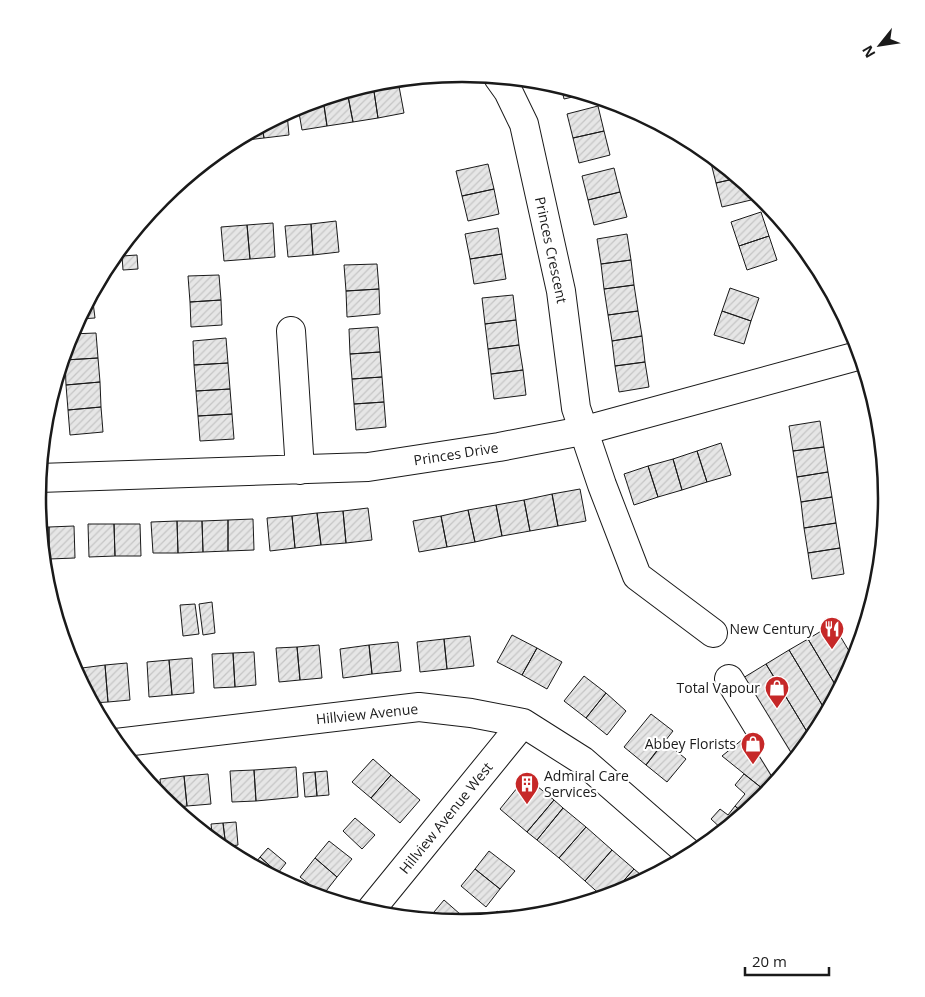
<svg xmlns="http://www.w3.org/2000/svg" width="925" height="997" viewBox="0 0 925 997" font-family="'Open Sans',sans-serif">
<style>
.building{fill:url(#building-hatch);stroke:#1a1a1a}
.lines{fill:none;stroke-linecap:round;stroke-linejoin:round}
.minor-casing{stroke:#1a1a1a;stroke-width:30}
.minor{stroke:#fff;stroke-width:28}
.labels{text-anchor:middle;stroke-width:4;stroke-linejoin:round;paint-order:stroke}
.street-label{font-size:14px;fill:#1a1a1a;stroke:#fff}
.poi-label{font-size:14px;fill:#1a1a1a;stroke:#fff;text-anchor:end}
.rim{fill:none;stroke:#1a1a1a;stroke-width:2.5}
</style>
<defs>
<pattern id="building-hatch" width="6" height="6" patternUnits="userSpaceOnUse" patternTransform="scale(1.25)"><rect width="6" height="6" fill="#e6e6e6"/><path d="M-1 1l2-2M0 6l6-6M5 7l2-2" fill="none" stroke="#c5c5c5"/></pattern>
</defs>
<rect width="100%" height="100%" fill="#fff"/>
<path class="building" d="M398,81L404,113L378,118L373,85Z
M373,85L378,118L353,122L347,91Z
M561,86L585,94L564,99Z
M347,91L353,122L327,126L323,99Z
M323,99L327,126L302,130L298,107Z
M598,106L604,131L573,138L567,114Z
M287,113L289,135L264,138L262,126Z
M262,126L264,138L238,141V139Z
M604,131L610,155L579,163L573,138Z
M714,158L738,178L716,183L710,159Z
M488,164L494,189L462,196L456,171Z
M614,168L620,192L588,200L582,176Z
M738,178L747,185L751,200L722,207L716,183Z
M494,189L499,214L468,221L462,196Z
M620,192L627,217L594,225L588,200Z
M761,212L769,236L739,246L731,222Z
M336,221L339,252L313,255L311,224Z
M273,223L275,257L250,259L247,225Z
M311,224L313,255L288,257L285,226Z
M247,225L250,259L224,261L221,227Z
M498,228L502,254L470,259L465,234Z
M627,234L631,260L601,264L597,239Z
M769,236L777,260L747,270L739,246Z
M502,254L506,279L474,284L470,259Z
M137,255L138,269L123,270L122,256Z
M631,260L634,285L604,289L601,264Z
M377,264L379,289L346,291L344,265Z
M219,275L221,300L190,302L188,276Z
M634,285L638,311L608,315L604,289Z
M730,288L759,298L751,321L722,311Z
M379,289L380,314L347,317L346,291Z
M92,294L95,318L79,319Z
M513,295L516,320L485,324L482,298Z
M221,300L222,325L191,327L190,302Z
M638,311L642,336L612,341L608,315Z
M722,311L751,321L744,344L714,335Z
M516,320L519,345L488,349L485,324Z
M378,327L380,352L350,354L349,329Z
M96,333L98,358L65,360L64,354L71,334Z
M642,336L645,362L615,366L612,341Z
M226,338L228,363L194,365L193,341Z
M519,345L523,370L491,374L488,349Z
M380,352L382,377L352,379L350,354Z
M98,358L100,382L66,385L65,360Z
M645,362L649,387L619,392L615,366Z
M228,363L230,389L196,391L194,365Z
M523,370L526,395L494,399L491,374Z
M382,377L384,402L354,404L352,379Z
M100,382L101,407L68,410L66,385Z
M230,389L232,414L198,416L196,391Z
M384,402L386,427L356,430L354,404Z
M101,407L103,432L70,435L68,410Z
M232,414L234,439L200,441L198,416Z
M820,421L824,447L793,451L789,426Z
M721,443L731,475L707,482L697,451Z
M824,447L828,472L797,477L793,451Z
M697,451L707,482L682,490L673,459Z
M673,459L682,490L658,497L648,466Z
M648,466L658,497L634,505L624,474Z
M828,472L832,497L801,502L797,477Z
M580,489L586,521L558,526L552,494Z
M552,494L558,526L530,531L524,500Z
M832,497L836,523L804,528L801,502Z
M524,500L530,531L502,536L496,505Z
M496,505L502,536L475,542L468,510Z
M368,508L372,540L346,543L343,511Z
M468,510L475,542L447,547L441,516Z
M343,511L346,543L321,545L317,513Z
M317,513L321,545L295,548L292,516Z
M292,516L295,548L270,551L267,518Z
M441,516L447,547L419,552L413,521Z
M253,519L254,550L228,551V520Z
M228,520V551L203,552L202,521Z
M177,521L178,553H153L151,522Z
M177,521H202L203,552L178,553Z
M836,523L840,548L808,553L804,528Z
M88,524H114L115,556L89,557Z
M114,524H140L141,556H115Z
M74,526L75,558L49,559V527Z
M40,527H49V559H43Z
M840,548L844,574L812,579L808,553Z
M212,602L215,633L203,635L199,604Z
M195,604L199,634L183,636L180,605Z
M833,624L855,661L839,691L808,639Z
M512,635L537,648L522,675L497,662Z
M470,636L474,666L447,669L444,639Z
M444,639L447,669L420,672L417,642Z
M808,639L839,691L827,713L789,650Z
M398,642L401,671L372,674L369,645Z
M319,645L322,678L300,680L297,647Z
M369,645L372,674L343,678L340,649Z
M297,647L300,680L279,682L276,648Z
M537,648L562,662L547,689L522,675Z
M789,650L827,713L812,740L766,664Z
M254,652L256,685L235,687L233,653Z
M233,653L235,687L214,688L212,654Z
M192,658L194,693L172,695L169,660Z
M169,660L172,695L149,697L147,662Z
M127,663L130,700L108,702L105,665Z
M766,664L812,740L789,755L743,678Z
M105,665L108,702L92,703L84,688L82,668Z
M584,676L606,693L586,718L564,701Z
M606,693L626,711L607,735L586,718Z
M651,714L673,731L646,765L624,747Z
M753,731L781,777L768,793L722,756Z
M664,741L686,759L667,782L646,765Z
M373,759L391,775L371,798L352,782Z
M296,767L298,797L256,801L254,770Z
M254,770L256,801L232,802L230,771Z
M327,771L329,795L317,796L315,772Z
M315,772L317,796L305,797L303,773Z
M208,774L211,804L187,806L184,776Z
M744,774L768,793L744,814L735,806L745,794L735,785Z
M391,775L420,800L400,823L371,798Z
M184,776L187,806L173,808L162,799L160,779Z
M526,777L554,800L527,832L500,809Z
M554,800L563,808L537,840L527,832Z
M735,806L744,814L724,831L711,819L720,809L728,815Z
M563,808L586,827L559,858L537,840Z
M355,818L375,835L362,849L343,831Z
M236,822L238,845L226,847L223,823Z
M223,823L226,847H221L213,841L211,824Z
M586,827L612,850L585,881L559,858Z
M329,841L352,859L337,877L315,858Z
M268,848L286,863L278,873L260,857Z
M612,850L634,869L611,895L604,898L585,881Z
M489,851L515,871L500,889L475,869Z
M260,857L278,873L275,878L253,866Z
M315,858L337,877L323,895L300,877Z
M475,869L500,889L486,907L461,886Z
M634,869L647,880L625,891L611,895Z
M444,900L468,921L466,923L433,921L429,918Z
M497,911L507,919L491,921Z"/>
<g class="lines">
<defs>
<path id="minor" d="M498,77L508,91L524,124L561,291L576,408L602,485L637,576L713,633
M291,331L300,470
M39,478L368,467L499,447L582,431L861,355
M729,679L786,772
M116,743L419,707L471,713L523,723L583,761L692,856
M369,912L523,723"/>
</defs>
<use href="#minor" class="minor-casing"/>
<use href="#minor" class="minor"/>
</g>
<defs>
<symbol id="restaurant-pin" viewBox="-11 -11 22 30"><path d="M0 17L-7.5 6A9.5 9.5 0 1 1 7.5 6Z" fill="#c62828" stroke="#fff"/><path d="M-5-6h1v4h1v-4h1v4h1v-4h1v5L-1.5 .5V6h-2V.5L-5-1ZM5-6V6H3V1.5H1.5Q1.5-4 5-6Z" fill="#fff"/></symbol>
<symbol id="shop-pin" viewBox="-11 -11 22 30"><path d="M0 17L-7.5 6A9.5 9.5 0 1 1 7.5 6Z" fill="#c62828" stroke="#fff"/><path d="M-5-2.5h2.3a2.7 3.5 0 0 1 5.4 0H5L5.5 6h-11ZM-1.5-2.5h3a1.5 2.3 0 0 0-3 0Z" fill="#fff"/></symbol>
<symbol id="building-pin" viewBox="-11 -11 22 30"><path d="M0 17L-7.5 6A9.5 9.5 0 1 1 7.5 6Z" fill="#c62828" stroke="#fff"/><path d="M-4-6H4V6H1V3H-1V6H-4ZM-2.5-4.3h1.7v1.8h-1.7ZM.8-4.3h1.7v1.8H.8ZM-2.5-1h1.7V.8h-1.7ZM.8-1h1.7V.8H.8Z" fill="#fff"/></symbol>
</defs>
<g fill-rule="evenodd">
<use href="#restaurant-pin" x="818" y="615" width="28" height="38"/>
<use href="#shop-pin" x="763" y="674" width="28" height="38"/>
<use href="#shop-pin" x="739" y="730" width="28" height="38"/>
<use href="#building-pin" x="513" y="770" width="28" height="38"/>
</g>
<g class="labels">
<g class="street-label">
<text transform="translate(551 250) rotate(78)" y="5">Princes Crescent</text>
<text transform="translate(456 454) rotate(-9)" y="5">Princes Drive</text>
<text transform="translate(367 714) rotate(-6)" y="5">Hillview Avenue</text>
<text transform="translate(446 818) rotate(-51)" y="5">Hillview Avenue West</text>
</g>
<g class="poi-label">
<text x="814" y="634">New Century</text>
<text x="760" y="693">Total Vapour</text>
<text x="736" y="749">Abbey Florists</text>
<text x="544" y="781" text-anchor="start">Admiral Care<tspan x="544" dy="16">Services</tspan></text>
</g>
</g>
<path d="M0 0H925V997H0ZM46 498a416 416 0 1 1 832 0a416 416 0 1 1-832 0Z" fill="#fff" fill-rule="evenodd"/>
<path class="rim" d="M46 498a416 416 0 1 1 832 0a416 416 0 1 1-832 0Z"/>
<g transform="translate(880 45) rotate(240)" stroke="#ffffff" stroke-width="4" paint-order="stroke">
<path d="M0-4L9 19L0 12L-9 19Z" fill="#1a1a1a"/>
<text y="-8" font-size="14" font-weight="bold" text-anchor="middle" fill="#1a1a1a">N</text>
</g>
<path d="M745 967v8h84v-8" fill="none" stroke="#1a1a1a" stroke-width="2.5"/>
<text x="752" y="967" font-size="15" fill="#1a1a1a" stroke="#ffffff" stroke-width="4" paint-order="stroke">20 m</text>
</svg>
